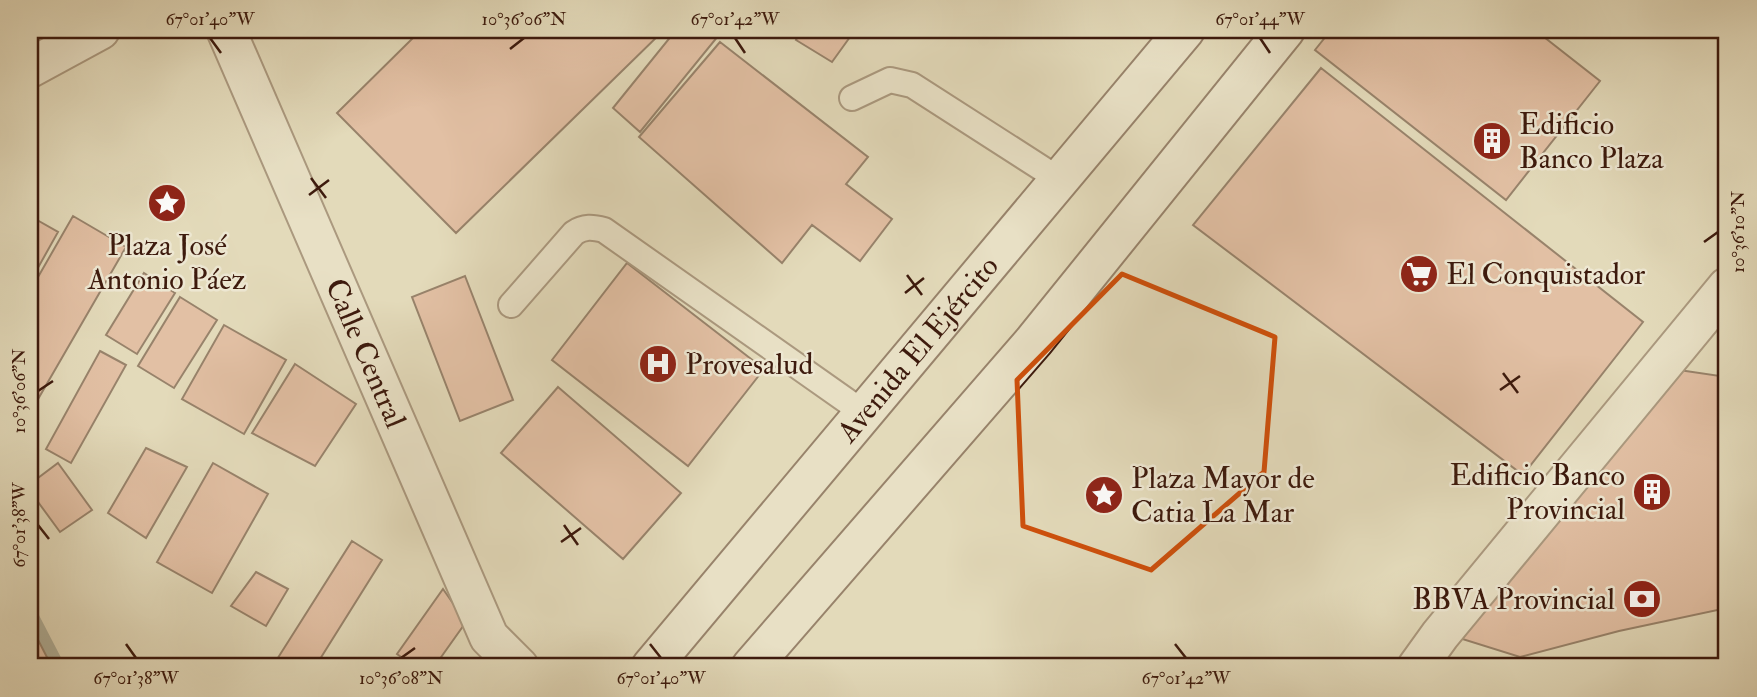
<svg xmlns="http://www.w3.org/2000/svg" width="1757" height="697" viewBox="0 0 1757 697" font-family="'IM FELL Double Pica',serif">
<style>
.lines{fill:none;stroke-linecap:round;stroke-linejoin:round}
.stream{stroke:#727a70;stroke-width:14}
.building{fill:#e1a08b;stroke:#3d1a0d;stroke-width:2}
.service-casing{stroke:#664a38;stroke-width:28}
.minor-casing{stroke:#664a38;stroke-width:42}
.secondary-casing{stroke:#3d1a0d;stroke-width:42}
.service{stroke:#ede7d2;stroke-width:24}
.minor{stroke:#ede7d2;stroke-width:38}
.secondary{stroke:#ede7d2;stroke-width:38}
.marked{fill:none;stroke:#ce500c;stroke-width:5;stroke-linejoin:round}
.ticks{fill:none;stroke:#3d1a0d;stroke-width:2.5}
.labels{text-anchor:middle;stroke-width:5;stroke-linejoin:round;paint-order:stroke}
.poi-label{font-size:30px;fill:#3d1a0d;stroke:#ede7d2;text-anchor:start}
.street-label{font-size:30px;fill:#3d1a0d;stroke:#ede7d2}
.neatline{fill:none;stroke:#3d1a0d;stroke-width:2.5}
.ticks-label{font-size:18px;text-anchor:middle;fill:#3d1a0d}
</style>
<rect width="100%" height="100%" fill="#e3daba"/>
<filter id="stains"><feTurbulence type="fractalNoise" baseFrequency=".00286" numOctaves="4"/><feColorMatrix values="0 0 0 0 .2 0 0 0 0 .09 0 0 0 0 .02 0 0 0 .5 -.17"/></filter>
<radialGradient id="worn" r=".72"><stop offset=".6" stop-color="#630" stop-opacity="0"/><stop offset="1" stop-color="#630" stop-opacity=".3"/></radialGradient>
<g class="lines">
<path class="stream" d="M30,613L58,667"/>
</g>
<path class="building" d="M421,30H664L456,233L337,113Z
M676,30H723L640,132L613,108Z
M802,30H855L832,62L796,40Z
M1331,30H1535L1600,81L1506,200L1315,50Z
M720,42L868,157L846,184L892,219L860,261L812,225L782,263L639,137Z
M1321,68L1643,322L1523,475L1193,225Z
M30,216L58,232L30,282Z
M73,216L126,247L30,413V291Z
M627,263L764,369L688,466L552,360Z
M144,273L175,293L137,354L106,335Z
M465,276L513,400L460,421L412,297Z
M180,297L217,320L174,388L138,366Z
M224,325L286,360L244,434L182,399Z
M100,351L126,365L71,463L46,449Z
M295,364L356,404L315,466L252,433Z
M1679,370L1727,377V608L1619,631L1520,657L1456,637Z
M558,387L681,493L623,559L501,453Z
M146,448L187,467L146,538L108,513Z
M58,463L92,510L60,532L30,491V484Z
M213,463L268,494L212,593L157,562Z
M352,541L382,560L315,667H280L274,664Z
M256,572L288,589L266,626L231,606Z
M443,589L466,622L434,667H415L397,654Z
M34,632L52,667H30V638Z"/>
<g class="lines">
<defs>
<path id="service" d="M852,98L890,80L912,85L1060,180
M511,305L574,233C584,226 593,227 604,230L864,413"/>
<g id="minor">
<path id="s1" d="M226,30L489,637L519,667"/>
<path d="M30,68L100,30"/>
<path d="M1417,667L1440,635L1727,287"/>
</g>
<g id="secondary">
<path id="s2" d="M651,667L1185,30"/>
<path d="M751,667L1034,341L1285,30"/>
</g>
</defs>
<use href="#service" class="service-casing"/>
<use href="#minor" class="minor-casing"/>
<use href="#secondary" class="secondary-casing"/>
<use href="#service" class="service"/>
<use href="#minor" class="minor"/>
<use href="#secondary" class="secondary"/>
</g>
<path d="M0 0H1757V697H0ZM1122,274L1275,337L1264,472L1151,570L1023,526L1017,380Z" fill="#e3daba" fill-opacity=".55" fill-rule="evenodd"/>
<path class="marked" d="M1122,274L1275,337L1264,472L1151,570L1023,526L1017,380Z"/>
<path class="ticks" d="M210,38L221,53M735,38L745,53M1260,38L1270,53M510,49L524,38M311,178L326,198M309,195L329,180M1704,242L1718,232M907,275L922,295M905,293L924,278M1503,373L1518,393M1500,390L1520,376M38,391L53,381M38,525L49,539M564,525L578,545M561,542L581,528M126,644L136,658M650,644L661,658M1175,644L1186,658M401,658L415,648"/>
<defs>
<symbol id="building-disc" viewBox="-11 -11 22 22"><circle r="9.5" fill="#8f2418" stroke="#ede7d2"/><path d="M-4-6H4V6H1V3H-1V6H-4ZM-2.5-4.3h1.7v1.8h-1.7ZM.8-4.3h1.7v1.8H.8ZM-2.5-1h1.7V.8h-1.7ZM.8-1h1.7V.8H.8Z" fill="#fff"/></symbol>
<symbol id="sight-disc" viewBox="-11 -11 22 22"><circle r="9.5" fill="#8f2418" stroke="#ede7d2"/><path d="M0-6L1.8-2.2L6-1.7L2.9 1.2L3.7 5.4L0 3.3L-3.7 5.4L-2.9 1.2L-6-1.7L-1.8-2.2Z" fill="#fff"/></symbol>
<symbol id="supermarket-disc" viewBox="-11 -11 22 22"><circle r="9.5" fill="#8f2418" stroke="#ede7d2"/><path d="M-6-5.5h2.5l.6 2H6L4.5 2H-2.5L-4.4-4H-6ZM-1.5 3.2a1.3 1.3 0 1 0 .1 0ZM3 3.2a1.3 1.3 0 1 0 .1 0Z" fill="#fff"/></symbol>
<symbol id="hospital-disc" viewBox="-11 -11 22 22"><circle r="9.5" fill="#8f2418" stroke="#ede7d2"/><path d="M-5-5h3v3.5h4V-5h3V5h-3V1.5h-4V5h-3Z" fill="#fff"/></symbol>
<symbol id="bank-disc" viewBox="-11 -11 22 22"><circle r="9.5" fill="#8f2418" stroke="#ede7d2"/><path d="M-6-4H6V4H-6ZM0-2.3a2.3 2.3 0 1 0 0 4.6a2.3 2.3 0 1 0 0-4.6Z" fill="#fff"/></symbol>
</defs>
<g fill-rule="evenodd">
<use href="#building-disc" x="1470" y="119" width="44" height="44"/>
<use href="#sight-disc" x="145" y="181" width="44" height="44"/>
<use href="#supermarket-disc" x="1397" y="252" width="44" height="44"/>
<use href="#hospital-disc" x="636" y="342" width="44" height="44"/>
<use href="#building-disc" x="1630" y="470" width="44" height="44"/>
<use href="#sight-disc" x="1082" y="473" width="44" height="44"/>
<use href="#bank-disc" x="1620" y="577" width="44" height="44"/>
</g>
<g class="labels">
<g class="poi-label">
<text x="1519" y="134">Edificio<tspan x="1519" dy="34">Banco Plaza</tspan></text>
<text x="167" y="255" text-anchor="middle">Plaza José<tspan x="167" dy="34">Antonio Páez</tspan></text>
<text x="1446" y="284">El Conquistador</text>
<text x="685" y="374">Provesalud</text>
<text x="1625" y="485" text-anchor="end">Edificio Banco<tspan x="1625" dy="34">Provincial</tspan></text>
<text x="1131" y="488">Plaza Mayor de<tspan x="1131" dy="34">Catia La Mar</tspan></text>
<text x="1615" y="609" text-anchor="end">BBVA Provincial</text>
</g>
<g class="street-label">
<text dy="10" stroke="none"><textPath href="#s2" startOffset="415">Avenida El Ejército</textPath></text>
<text dy="10" stroke="none"><textPath href="#s1" startOffset="352">Calle Central</textPath></text>
</g>
</g>
<rect width="1757" height="697" fill="none" stroke="#e3daba" stroke-width="77"/>
<rect x="38" y="38" width="1680" height="620" class="neatline"/>
<g class="ticks-label">
<text x="210" y="25">67°01'40"W</text>
<text x="524" y="25">10°36'06"N</text>
<text x="735" y="25">67°01'42"W</text>
<text x="1260" y="25">67°01'44"W</text>
<text transform="translate(1738 232) rotate(-90)" y="6">10°36'10"N</text>
<text transform="translate(19 391) rotate(-90)" y="6">10°36'06"N</text>
<text transform="translate(19 525) rotate(-90)" y="6">67°01'38"W</text>
<text x="136" y="684">67°01'38"W</text>
<text x="401" y="684">10°36'08"N</text>
<text x="661" y="684">67°01'40"W</text>
<text x="1186" y="684">67°01'42"W</text>
</g>
<rect width="100%" height="100%" filter="url(#stains)"/>
<rect width="100%" height="100%" fill="url(#worn)"/>
</svg>
